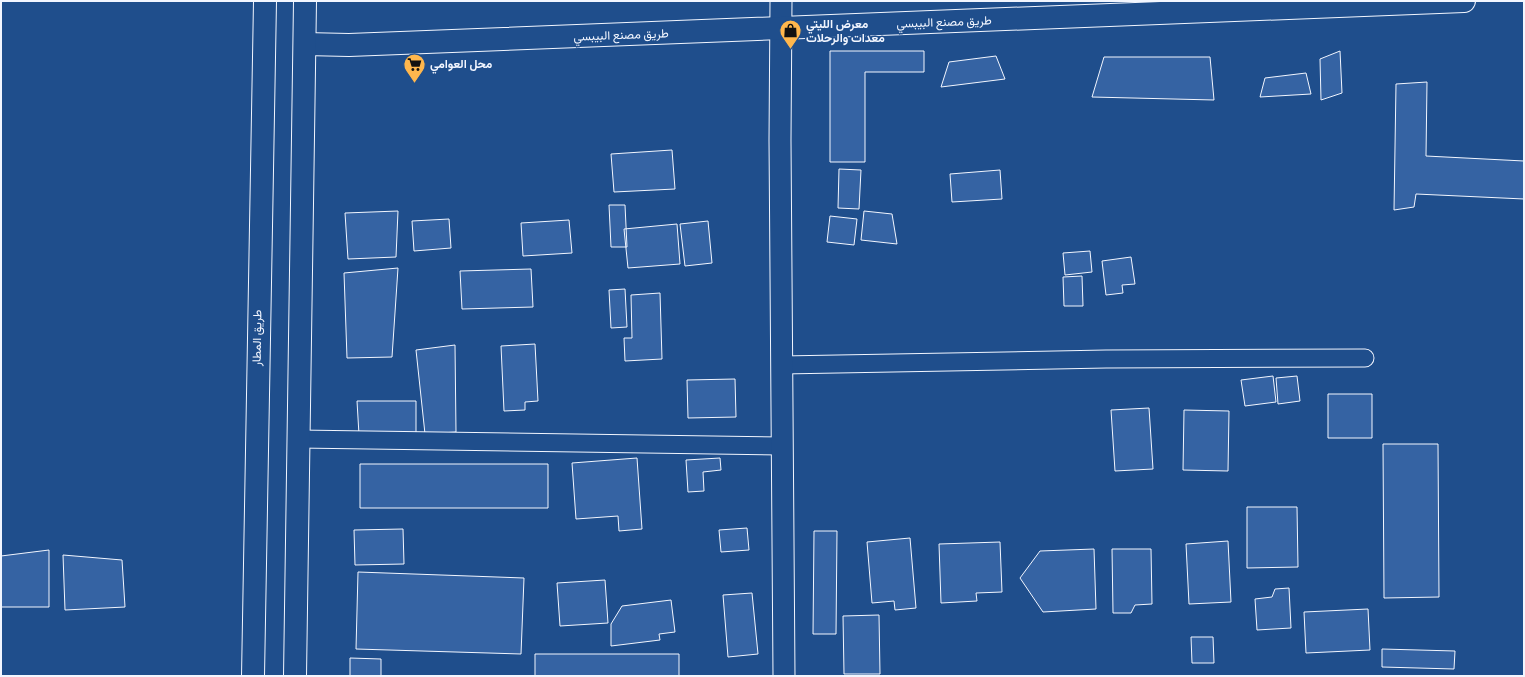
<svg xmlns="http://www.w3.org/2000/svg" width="1525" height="677" viewBox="0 0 1525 677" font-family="'Titillium Web',Vazirmatn,sans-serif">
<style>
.building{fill:#3563a3;stroke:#f2f6ff}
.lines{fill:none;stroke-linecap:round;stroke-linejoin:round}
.minor-casing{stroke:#f2f6ff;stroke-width:19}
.tertiary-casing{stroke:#f2f6ff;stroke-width:23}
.secondary-casing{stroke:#f2f6ff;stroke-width:24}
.trunk-casing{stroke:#f2f6ff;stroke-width:24}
.minor{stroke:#1f4e8c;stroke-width:17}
.tertiary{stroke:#1f4e8c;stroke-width:21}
.secondary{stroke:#1f4e8c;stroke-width:22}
.trunk{stroke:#1f4e8c;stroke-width:22}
.labels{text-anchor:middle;stroke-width:3;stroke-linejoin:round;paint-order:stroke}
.street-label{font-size:12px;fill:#f2f6ff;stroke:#1f4e8c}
.poi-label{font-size:12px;font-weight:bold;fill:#f2f6ff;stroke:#1f4e8c;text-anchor:start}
</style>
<rect width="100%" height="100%" fill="#1f4e8c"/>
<path class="building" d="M830,51H924V72H865V162H830Z
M1340,51L1342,93L1321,100L1320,59Z
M996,56L1005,79L941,87L949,62Z
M1104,57H1210L1214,100L1092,97Z
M1306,73L1311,94L1260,97L1265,78Z
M1427,82L1426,156L1524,161V82V199L1416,194L1414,207L1394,210L1396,84Z
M672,150L675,189L614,192L611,154Z
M839,169L861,170L859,209L838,208Z
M1000,170L1002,199L952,202L950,174Z
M609,205H625L627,247H611Z
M398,211L396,257L348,259L345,213Z
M864,211L892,214L897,244L861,240Z
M830,216L857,219L854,245L827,242Z
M449,219L451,248L414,251L412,221Z
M569,220L572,253L523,256L521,223Z
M708,221L712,263L685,266L680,224Z
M677,224L680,264L628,268L624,229Z
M1090,251L1092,272L1065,275L1063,253Z
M1131,257L1135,284L1122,285L1123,293L1106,295L1102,261Z
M398,268L392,357L347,358L344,273Z
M531,269L533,307L462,309L460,271Z
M1082,276L1083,306H1064L1063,277Z
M625,289L627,327L611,328L609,290Z
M660,293L662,359L625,361L624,338H632L631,295Z
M535,344L538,401L525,402V410L504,411L501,346Z
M455,345L456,432L425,434L416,350Z
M1273,376L1276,402L1245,406L1241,380Z
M1297,376L1300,401L1278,404L1276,378Z
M735,379L736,417L688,418L687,380Z
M1328,394H1372V438H1328Z
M357,401H416V435H359Z
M1149,408L1153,469L1115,471L1111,410Z
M1184,410L1229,411L1228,471L1183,470Z
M1383,444H1438L1439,597L1384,598Z
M637,458L642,529L619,531L618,516L576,519L572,463Z
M720,458L721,470L703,472L704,491L688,492L686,460Z
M360,464H548V508H360Z
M1247,507H1297L1298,567L1247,568Z
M747,528L749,550L721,552L719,530Z
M403,529L404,564L355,565L354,530Z
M814,531H837L836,634H813Z
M910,538L916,608L895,610L894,601L872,603L867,542Z
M1228,541L1231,602L1189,604L1186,544Z
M1000,542L1002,592L976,593L977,601L941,603L939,544Z
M1094,549L1096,609L1043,612L1020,578L1040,551Z
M1112,549H1151L1152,604L1135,605L1131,613H1113Z
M49,550V607H1V556Z
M63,555L122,560L125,607L65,610Z
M358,572L524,578L521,654L356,649Z
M605,580L608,623L560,626L557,583Z
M1289,588L1291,628L1257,630L1255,599L1272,597L1275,589Z
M752,593L758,654L728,657L723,595Z
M671,600L675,632L659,634L660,640L611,646V624L622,606Z
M1368,609L1370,650L1306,653L1304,612Z
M879,615L880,674H844L843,616Z
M1191,637H1213L1214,663H1192Z
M1382,649L1455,651L1454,669L1382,667Z
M535,654H679V676H535Z
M350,658L381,659V676H350Z"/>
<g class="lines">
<defs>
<path id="minor" d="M782,365L1106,359L1365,358
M298,439L782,446"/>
<path id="tertiary" d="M781,1L780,140L784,676"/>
<path id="secondary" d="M305,44L349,45L1464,1"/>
<path id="trunk" d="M253,676L265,1
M295,676L305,1"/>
</defs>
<use href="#minor" class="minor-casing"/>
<use href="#tertiary" class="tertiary-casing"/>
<use href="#secondary" class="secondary-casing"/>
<use href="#trunk" class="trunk-casing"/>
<use href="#minor" class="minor"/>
<use href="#tertiary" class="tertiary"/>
<use href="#secondary" class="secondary"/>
<use href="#trunk" class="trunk"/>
</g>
<defs>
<symbol id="shop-pin" viewBox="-11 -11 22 30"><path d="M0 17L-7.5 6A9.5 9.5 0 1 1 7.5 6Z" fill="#ffb74d" stroke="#1f4e8c"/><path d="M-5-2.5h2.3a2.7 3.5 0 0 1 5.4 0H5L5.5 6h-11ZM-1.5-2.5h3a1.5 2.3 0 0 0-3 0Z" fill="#111"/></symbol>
<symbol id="supermarket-pin" viewBox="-11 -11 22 30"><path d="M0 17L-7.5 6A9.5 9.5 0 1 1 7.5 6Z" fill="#ffb74d" stroke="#1f4e8c"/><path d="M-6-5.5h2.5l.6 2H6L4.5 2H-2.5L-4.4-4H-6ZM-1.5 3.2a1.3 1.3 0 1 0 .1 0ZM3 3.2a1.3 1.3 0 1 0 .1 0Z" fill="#111"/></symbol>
</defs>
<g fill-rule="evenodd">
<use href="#shop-pin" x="778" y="18" width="25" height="34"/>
<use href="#supermarket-pin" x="402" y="52" width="25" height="34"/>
</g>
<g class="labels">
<g class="street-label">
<text transform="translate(944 22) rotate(-2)" y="4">طريق مصنع البيبسي</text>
<text transform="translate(621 35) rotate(-2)" y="4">طريق مصنع البيبسي</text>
<text transform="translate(257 338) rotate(-89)" y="4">طريق المطار</text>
</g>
<g class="poi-label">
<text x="806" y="28">معرض الليتي<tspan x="806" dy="14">معدات والرحلات</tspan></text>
<text x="430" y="68">محل العوامي</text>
</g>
</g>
<rect width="1525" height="677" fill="none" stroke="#f2f6ff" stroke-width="4"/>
</svg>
